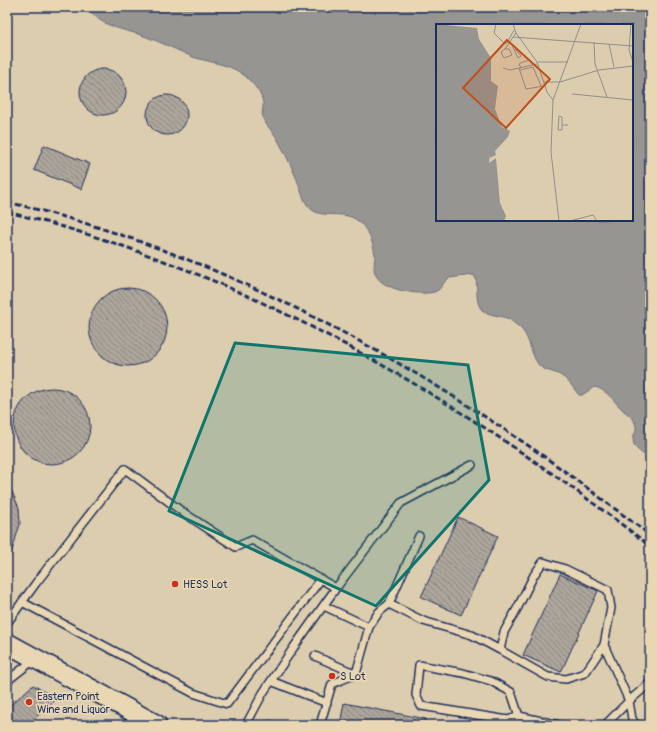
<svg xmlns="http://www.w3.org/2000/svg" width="657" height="732" viewBox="0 0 657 732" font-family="Pangolin,sans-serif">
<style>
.water{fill:#979592;stroke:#656c7d;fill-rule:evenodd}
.building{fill:url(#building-back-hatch);stroke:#1b2f5e}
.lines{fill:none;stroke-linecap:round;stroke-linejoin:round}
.lane-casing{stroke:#1b2f5e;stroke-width:10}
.secondary-casing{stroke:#1b2f5e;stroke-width:22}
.lane{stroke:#e9d7b4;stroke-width:7}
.secondary{stroke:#e9d7b4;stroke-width:19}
.rail{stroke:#1b2f5e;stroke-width:3;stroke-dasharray:6 3;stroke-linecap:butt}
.marked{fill:#0f766e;fill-opacity:0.2;stroke:#0f766e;stroke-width:3;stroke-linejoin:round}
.poi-dot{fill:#c8321e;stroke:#e9d7b4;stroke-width:1.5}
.labels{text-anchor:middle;stroke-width:3.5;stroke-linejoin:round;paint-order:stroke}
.poi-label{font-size:11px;fill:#1b2f5e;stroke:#e9d7b4;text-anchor:start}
.inset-river{fill:none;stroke:#979592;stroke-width:2}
.inset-road{fill:none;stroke:#8f8e8f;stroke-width:1}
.view{fill:#bf511c;fill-opacity:0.15;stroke:#bf511c;stroke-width:2}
.inset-edge{fill:none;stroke:#1b2f5e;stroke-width:2}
</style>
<defs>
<pattern id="building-back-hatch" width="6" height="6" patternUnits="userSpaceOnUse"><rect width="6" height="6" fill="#ada59b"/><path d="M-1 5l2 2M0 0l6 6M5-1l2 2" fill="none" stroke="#8c8782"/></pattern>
</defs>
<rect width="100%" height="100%" fill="#ddcdaf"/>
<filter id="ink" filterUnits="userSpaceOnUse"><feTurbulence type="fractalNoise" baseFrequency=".025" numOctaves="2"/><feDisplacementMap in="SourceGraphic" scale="8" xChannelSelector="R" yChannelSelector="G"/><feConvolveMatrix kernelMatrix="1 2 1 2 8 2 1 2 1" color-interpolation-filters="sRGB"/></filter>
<g filter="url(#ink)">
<path class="water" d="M86,7H650V458C641,453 630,447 634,435C636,431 637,428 635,423C633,416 628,415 623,410C614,402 607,389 594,387L582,395H579C574,389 569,381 563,377C556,371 544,372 538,364C530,353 530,335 518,326C515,324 512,321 509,319C501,315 489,316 482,310C473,300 480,283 474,275L449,278C443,281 442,290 434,292C420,296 380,290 375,273C373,268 375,261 375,255C374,247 371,237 366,230C350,203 322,224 308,206C301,196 300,185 295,175C290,163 284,151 278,140C275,133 264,124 263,118C261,113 264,107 263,103C262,95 256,87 251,82C238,66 218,64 200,59C195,58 190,56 186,54C173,48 160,42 147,37C134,32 119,30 107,24C98,20 92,14 86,7ZM437,25H632V220H437Z"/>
<path class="building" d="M80 92a23 23 0 1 1 46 0a23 23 0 1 1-46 0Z
M147 115a20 20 0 1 1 40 0a20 20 0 1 1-40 0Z
M44,145L90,164L81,189L34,170Z
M89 327a39 39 0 1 1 78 0a39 39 0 1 1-78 0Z
M14 426a38 38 0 1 1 76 0a38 38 0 1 1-76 0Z
M7,480L19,508L20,524L10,557L7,556Z
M458,517L498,536L461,615L421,597Z
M560,574L598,591L561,672L523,655Z
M33,685L57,699L27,725H7V708Z
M344,703L426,719L425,725H340Z"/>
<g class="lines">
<defs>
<path id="lane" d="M22,602L193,693L227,704L321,579
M389,604L423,621L472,635L500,650
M7,623L36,583L125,469L184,513L236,547L252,540L336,588
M369,627L379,612L389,604L419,536
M604,645L611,608L608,590L565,569L543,562L534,575L518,607L504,632L500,650L548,677L566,679L585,673L604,645L629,701L605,725
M315,656L356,674
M7,681L35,659
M271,681L327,703
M519,716L511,692L491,681L463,673L419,665L416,695L421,706L508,720L519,716L559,725
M246,725L263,693L294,647L336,588L401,503L472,465
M269,725H270
M320,725L332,684L356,674L369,627L324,606
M636,725L632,719L629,701L650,683"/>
<path id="secondary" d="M7,643L157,725"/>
</defs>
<use href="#lane" class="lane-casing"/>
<use href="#secondary" class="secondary-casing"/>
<use href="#lane" class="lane"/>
<use href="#secondary" class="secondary"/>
<path class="rail" d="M7,202C193,246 366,335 523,442C566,471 608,504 650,535
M7,212C246,270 457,397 650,546"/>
</g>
</g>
<path class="marked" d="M235,343L468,365L489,480L376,606L169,511Z"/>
<g class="poi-dot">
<circle cx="175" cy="584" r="4"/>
<circle cx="332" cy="676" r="4"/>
<circle cx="29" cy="702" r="4"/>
</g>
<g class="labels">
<g class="poi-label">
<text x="183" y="588">HESS Lot</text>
<text x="340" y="680">S Lot</text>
<text x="37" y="700">Eastern Point<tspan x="37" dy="13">Wine and Liquor</tspan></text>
</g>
</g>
<g transform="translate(436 24)">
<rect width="197" height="197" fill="#ddcdaf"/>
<path d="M0,0L41,4L43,15L55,34V57L62,62L59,85L66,103L74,107L72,113L59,127L60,131L54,134V131L53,139L60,134L64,179L70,192L68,197H0Z" fill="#979592"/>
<path class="inset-river" d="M0,131L11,197"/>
<path class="inset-road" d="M60,0L58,9L68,19H71L78,6M77,0L80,9L101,38L111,68L117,76L115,128L123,197M195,0L193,26L197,38M77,13L197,22M158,18L159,40L171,73M75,19L82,34L85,32L79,25M173,20L178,43M69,25L65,28L68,34L76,31L73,25H69L80,9M102,38H132M67,44L74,46L101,40M83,44L90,65L108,62M85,44L83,40L87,38L94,36L96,39M84,46L97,43L105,62M108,58H124L163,46L197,42M136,70L197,76M117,76L145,0M126,101V106H122L123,92L126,93V101H132M134,197L157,191L161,197"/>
<path class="view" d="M71,16L114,55L70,104L27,64Z"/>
<rect width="197" height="197" class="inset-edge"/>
</g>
<rect width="657" height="732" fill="none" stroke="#e9d7b4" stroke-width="24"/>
<rect x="12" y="12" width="633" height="708" fill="none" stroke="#1b2f5e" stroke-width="1.5" filter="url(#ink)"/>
</svg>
